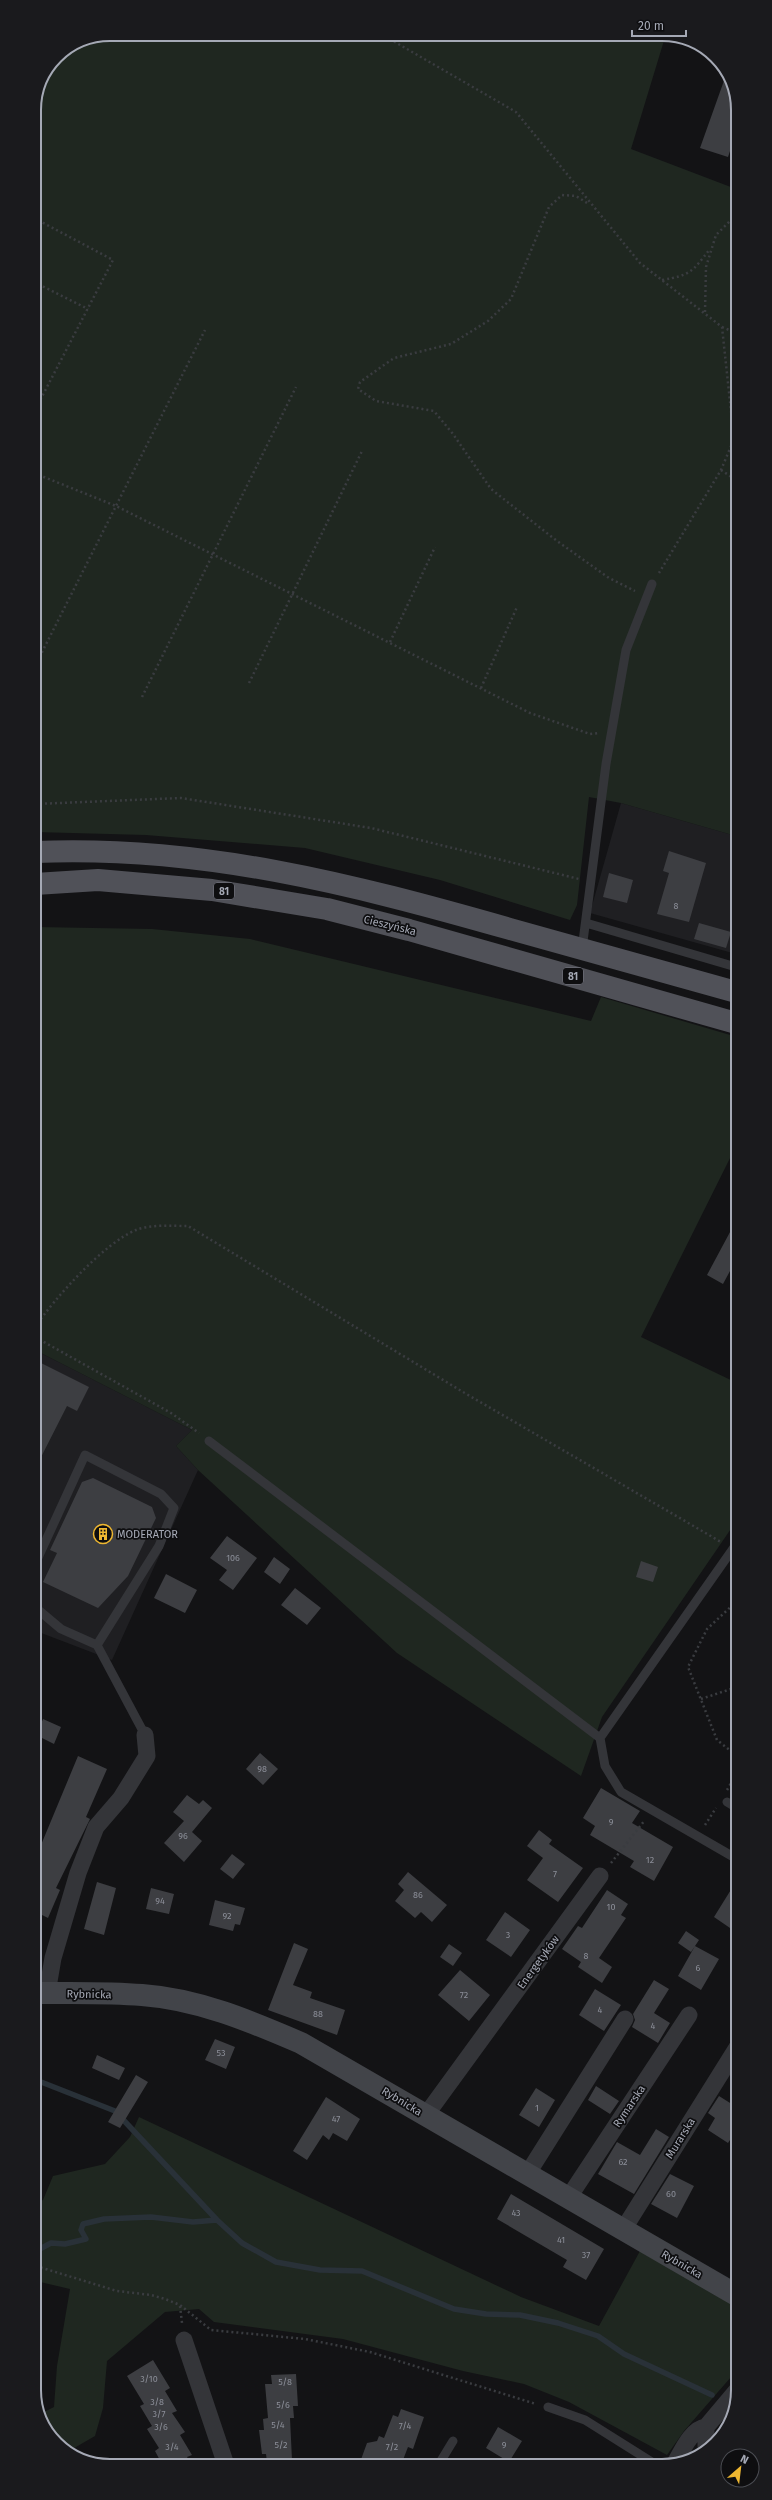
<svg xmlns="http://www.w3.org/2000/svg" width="772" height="2500" viewBox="0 0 772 2500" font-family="'Fira Sans',sans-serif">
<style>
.built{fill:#1f1f22}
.green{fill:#1f2720}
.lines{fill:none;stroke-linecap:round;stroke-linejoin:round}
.stream{stroke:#293138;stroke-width:5.5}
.building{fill:#3d3e42}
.path{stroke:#3a3c40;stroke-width:2.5;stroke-dasharray:2 3;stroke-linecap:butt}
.lane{stroke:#343539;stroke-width:9}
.street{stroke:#343539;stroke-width:17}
.secondary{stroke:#424449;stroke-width:22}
.primary{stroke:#505158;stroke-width:22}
.labels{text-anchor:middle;stroke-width:3.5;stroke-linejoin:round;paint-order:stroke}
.number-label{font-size:9px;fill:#8b8e98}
.shield{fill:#0e0e10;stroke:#787a84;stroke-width:1}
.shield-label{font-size:10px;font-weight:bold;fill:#a5a9b5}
.street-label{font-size:11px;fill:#a5a9b5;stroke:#0e0e10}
.poi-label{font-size:11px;fill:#a5a9b5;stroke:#0e0e10;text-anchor:start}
.rim{fill:none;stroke:#a5a9b5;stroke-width:2}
</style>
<rect width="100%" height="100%" fill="#131315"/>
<path class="built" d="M621,803L736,836V954L590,913Z
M35,1350L192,1430L176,1446L198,1470L112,1660L36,1631Z"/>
<path class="green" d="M110,34H666L631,149L736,189V836L621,803L589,797L577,905L570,920L440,880L305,848L146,835L35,832L34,110C44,59 59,44 110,34Z
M35,927L152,929L250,939L591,1021L601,997L737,1037V1144L641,1337L737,1383V1520L602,1717L581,1776L397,1653L198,1470L176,1446L192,1430L35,1350Z
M139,2117L521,2297L599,2326L640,2251L738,2302V2369L684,2431L667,2455L569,2402L524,2384L463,2371L343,2339L214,2322L199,2309L165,2312L107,2361L103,2408L95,2436L69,2451L60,2447L40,2414L54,2407L57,2366L70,2289L36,2281V2203L43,2200L53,2176L105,2164L130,2137Z"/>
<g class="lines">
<path class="stream" d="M36,2080L115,2111L217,2220L242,2243L276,2262L320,2270L362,2271L454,2309L486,2314L520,2315L558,2323L598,2336L624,2354L712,2395
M36,2251L51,2243L65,2244L86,2239L81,2230L83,2224L104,2219L151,2217L193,2222L217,2220"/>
</g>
<path class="building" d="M726,75L735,91L736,133L728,157L700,148Z
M669,851L706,863L689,922L657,914L669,873L663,871Z
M609,873L633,880L627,903L603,897Z
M699,923L731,932L726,948L694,939Z
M737,1219V1258L723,1284L707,1275Z
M35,1360L89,1387L77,1411L67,1406L36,1467Z
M93,1478L152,1507L156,1518L128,1576L98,1608L43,1582L57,1553L50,1550L82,1482Z
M227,1536L257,1558L233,1590L219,1580L227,1570L210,1558Z
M274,1557L290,1569L280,1584L264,1572Z
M641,1561L658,1567L653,1582L636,1577Z
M166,1574L197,1590L185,1613L154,1598Z
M295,1588L321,1608L307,1625L281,1605Z
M43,1719L61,1727L54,1744L36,1735Z
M260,1753L278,1769L263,1785L246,1769Z
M78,1756L107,1769L86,1817L90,1819L56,1888L60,1890L48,1918L36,1912V1857Z
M601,1788L640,1811L632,1823L673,1847L654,1881L630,1867L634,1861L590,1835L595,1826L583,1818Z
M187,1795L199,1804L203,1800L212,1808L192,1832L202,1841L184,1862L164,1843L184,1821L173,1812Z
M539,1830L552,1840L549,1844L583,1868L558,1902L527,1880L543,1858L527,1846Z
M232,1854L245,1864L233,1879L220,1869Z
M408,1872L447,1905L432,1922L421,1912L415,1918L395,1901L404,1890L398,1884Z
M737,1880V1929L732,1925L730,1928L714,1917Z
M97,1882L116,1888L104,1935L84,1929Z
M151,1888L174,1894L169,1914L146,1909Z
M607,1890L628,1904L621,1915L626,1918L599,1958L612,1967L602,1983L578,1967L581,1962L562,1949L578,1926L582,1928Z
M215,1900L245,1908L240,1925L235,1924L233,1931L209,1925Z
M505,1912L530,1930L511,1957L486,1940Z
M686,1931L699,1940L691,1952L678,1943Z
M294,1943L308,1949L293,1985L312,1992L310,1998L345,2010L337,2035L268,2010Z
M449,1944L462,1953L453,1966L440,1957Z
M695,1946L719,1959L701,1990L678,1976Z
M460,1970L490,1995L469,2021L438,1995Z
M654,1980L669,1989L654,2013L670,2023L658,2043L632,2027L635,2020L633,2014Z
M595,1989L621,2005L604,2031L579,2015Z
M215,2039L235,2047L226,2069L205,2060Z
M97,2055L125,2068L119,2080L92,2068Z
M136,2075L148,2082L120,2128L108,2122Z
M596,2086L619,2101L610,2114L588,2100Z
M536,2088L555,2100L539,2127L519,2115Z
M719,2096L738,2108V2128L728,2143L708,2130L715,2118L708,2113Z
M326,2097L360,2119L347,2141L333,2133L329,2140L323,2135L307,2160L293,2151Z
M656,2129L669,2137L634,2194L598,2174L617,2142L640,2155Z
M670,2174L694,2186L677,2218L651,2204Z
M511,2194L604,2249L586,2280L563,2267L567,2260L497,2219Z
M153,2360L170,2388L165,2391L177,2411L172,2413L185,2432L180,2435L192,2455L187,2457L192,2465L163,2466L155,2451L159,2448L147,2429L152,2426L140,2406L144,2404L127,2376Z
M296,2374L298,2406H293L294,2418H290L292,2460L267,2462L266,2454H262L259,2430H264L263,2419L268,2418L265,2384H272L271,2375Z
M401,2409L424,2417L413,2449L408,2447L401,2465H359L367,2443L377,2441L379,2436L384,2438L393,2415L398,2417Z
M498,2427L522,2441L509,2462L486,2448Z"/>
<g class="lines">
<path class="path" d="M381,34L516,112L640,263L722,327L734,439L721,470L659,573
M587,203L576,196L562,195L549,207L511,299L488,321L451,344L394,358L360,382L358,389L376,401L434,411L453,434L491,489L557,541L609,578L635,591
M34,218L113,260L34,412
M662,280C691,275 692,272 710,249
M34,282L88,309
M705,312L706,267L716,235L736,215
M722,327L736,333
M721,470L736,480
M34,473L116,506L530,713L590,734L599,733
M390,642L435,547
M35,666L205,330
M249,683L362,451
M481,688L517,607
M142,697L296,387
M35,804L181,798L371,828L579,879
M35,1327C55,1298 104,1243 136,1230C151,1224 172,1226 188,1226L463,1392L721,1542
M35,1337L171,1413L199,1433
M737,1601L707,1629L688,1667L717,1740L737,1756
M737,1677L734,1688L737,1692
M701,1699L734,1688
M727,1790L737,1773
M705,1825L716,1808
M611,1863L645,1820
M36,2266L117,2291L151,2295L165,2299L180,2305L211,2330L305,2339L370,2352L536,2404
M180,2306L182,2323"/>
<path class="lane" d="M586,923L736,967
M582,949L606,764L626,650L652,584
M209,1441L600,1738L605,1766L621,1792L737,1859
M36,1562L85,1455L161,1494L174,1508L159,1546L97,1645L145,1735
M36,1608L61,1629L97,1645
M600,1738L737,1543
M727,1802L737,1808
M548,2407L585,2420L655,2464
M439,2464L453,2441"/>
<path class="street" d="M47,1993L53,1958L78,1873L96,1827L121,1798L147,1756L145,1735
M426,2115L600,1876
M528,2173L625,2019
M569,2197L689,2015
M623,2230L738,2046
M184,2340L226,2465
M706,2447V2427L738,2389
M675,2463C682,2451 691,2429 706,2427"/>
<path class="secondary" d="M36,1993C71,1993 107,1992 142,1995C198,1999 250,2021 301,2043L738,2296"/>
<path class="primary" d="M35,852C201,845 352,884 510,929C586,950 661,971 736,992
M35,884L98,880L212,890L327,909L409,930L736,1023"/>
</g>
<defs>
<symbol id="building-ring" viewBox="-11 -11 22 22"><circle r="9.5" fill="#0e0e10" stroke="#eeb731" stroke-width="1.5"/><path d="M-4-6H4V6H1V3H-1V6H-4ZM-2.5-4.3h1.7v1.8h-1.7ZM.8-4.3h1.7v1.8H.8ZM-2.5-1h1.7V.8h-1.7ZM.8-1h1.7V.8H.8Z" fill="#eeb731"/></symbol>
</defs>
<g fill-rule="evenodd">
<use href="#building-ring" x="92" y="1523" width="22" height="22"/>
</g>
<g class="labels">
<g class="number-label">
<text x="676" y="909">8</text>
<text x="233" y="1561">106</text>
<text x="262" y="1772">98</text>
<text x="611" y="1825">9</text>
<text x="183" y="1839">96</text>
<text x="650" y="1863">12</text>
<text x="555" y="1877">7</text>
<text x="418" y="1898">86</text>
<text x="160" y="1904">94</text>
<text x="611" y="1910">10</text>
<text x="227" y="1919">92</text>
<text x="508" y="1938">3</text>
<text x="586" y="1959">8</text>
<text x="698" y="1971">6</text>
<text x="464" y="1998">72</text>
<text x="600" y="2013">4</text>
<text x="318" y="2017">88</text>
<text x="653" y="2029">4</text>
<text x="221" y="2056">53</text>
<text x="537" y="2111">1</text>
<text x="336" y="2122">47</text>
<text x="623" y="2165">62</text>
<text x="671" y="2197">60</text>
<text x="516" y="2216">43</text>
<text x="561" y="2243">41</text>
<text x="586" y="2258">37</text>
<text x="149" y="2382">3/10</text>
<text x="285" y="2385">5/8</text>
<text x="157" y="2405">3/8</text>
<text x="283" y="2408">5/6</text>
<text x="159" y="2417">3/7</text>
<text x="278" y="2428">5/4</text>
<text x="405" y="2429">7/4</text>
<text x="161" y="2430">3/6</text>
<text x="281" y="2448">5/2</text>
<text x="504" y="2448">9</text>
<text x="172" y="2450">3/4</text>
<text x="392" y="2450">7/2</text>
</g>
<g class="shield">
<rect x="214" y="883" width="20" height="16" rx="3"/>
<rect x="563" y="968" width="20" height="16" rx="3"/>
</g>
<g class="shield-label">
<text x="224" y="895">81</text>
<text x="573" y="980">81</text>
</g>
<g class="street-label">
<text transform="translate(390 925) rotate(14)" y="4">Cieszyńska</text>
<text transform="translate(538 1962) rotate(-54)" y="4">Energetyków</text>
<text transform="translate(89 1994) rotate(1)" y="4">Rybnicka</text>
<text transform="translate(402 2101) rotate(31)" y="4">Rybnicka</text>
<text transform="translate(629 2106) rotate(-56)" y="4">Rymarska</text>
<text transform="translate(680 2138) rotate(-58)" y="4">Murarska</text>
<text transform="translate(682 2264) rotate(30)" y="4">Rybnicka</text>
</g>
<g class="poi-label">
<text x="117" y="1538">MODERATOR</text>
</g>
</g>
<path d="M0 0H772V2500H0ZM110 41H662A69 69 0 0 1 731 110V2390A69 69 0 0 1 662 2459H110A69 69 0 0 1 41 2390V110A69 69 0 0 1 110 41Z" fill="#1a1a1d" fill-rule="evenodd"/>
<path class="rim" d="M110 41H662A69 69 0 0 1 731 110V2390A69 69 0 0 1 662 2459H110A69 69 0 0 1 41 2390V110A69 69 0 0 1 110 41Z"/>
<g transform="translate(740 2468) rotate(28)"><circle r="19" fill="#0e0e10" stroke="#4a4c52"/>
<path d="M0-3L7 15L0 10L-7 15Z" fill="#eeb731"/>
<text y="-6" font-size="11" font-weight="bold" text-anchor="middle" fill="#a5a9b5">N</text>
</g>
<path d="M632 30v6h54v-6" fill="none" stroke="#a5a9b5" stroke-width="2"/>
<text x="638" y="30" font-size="12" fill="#a5a9b5" stroke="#0e0e10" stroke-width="3" paint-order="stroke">20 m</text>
</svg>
